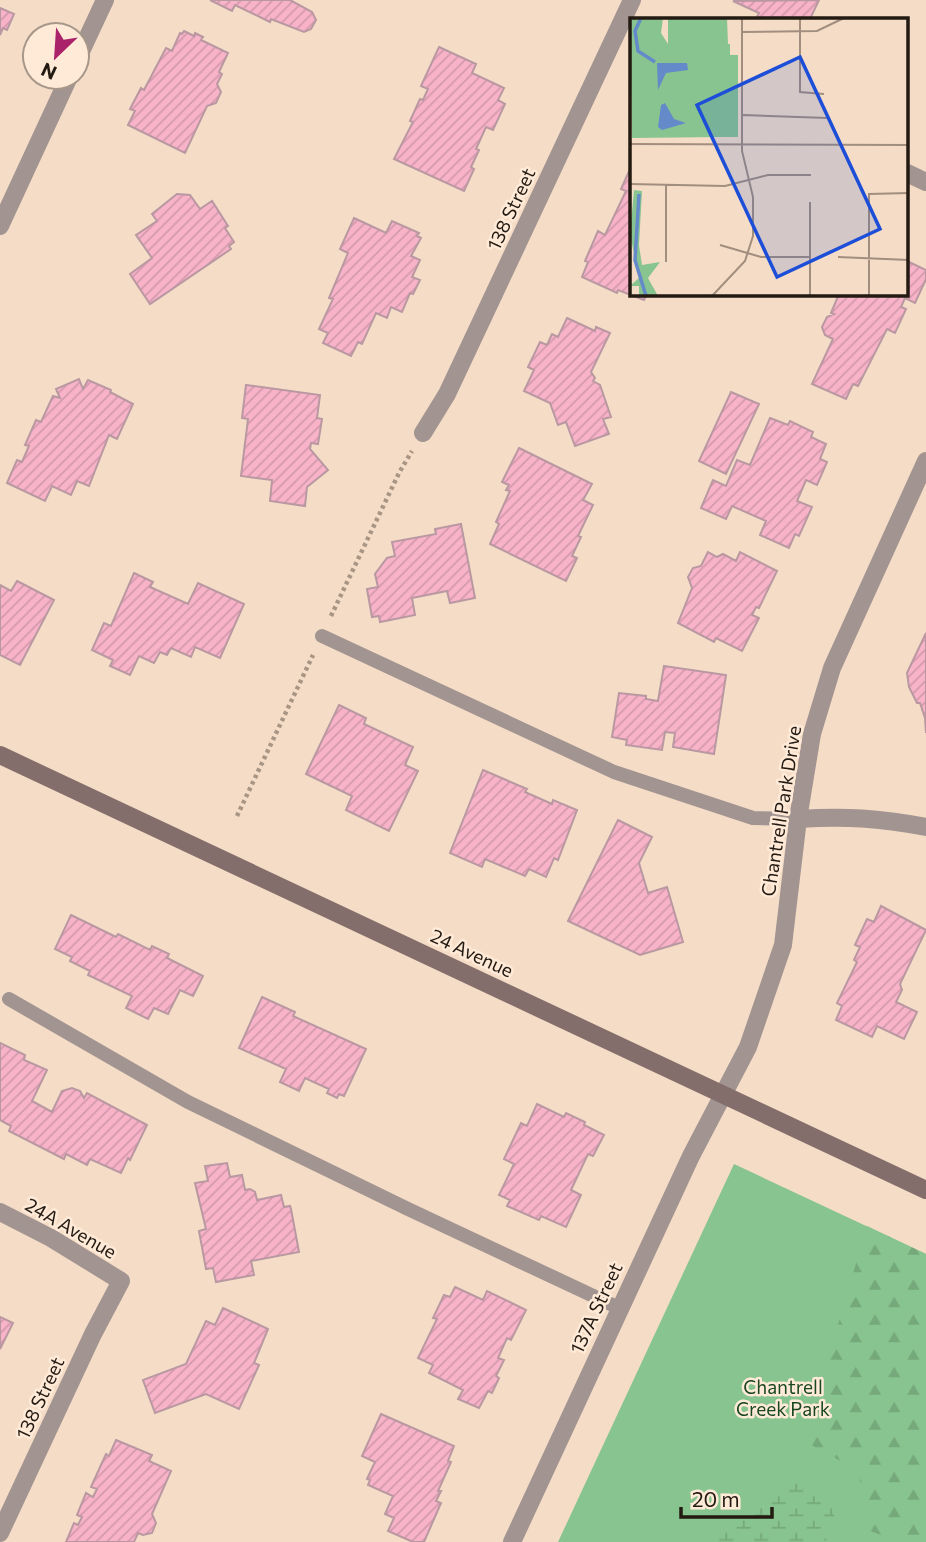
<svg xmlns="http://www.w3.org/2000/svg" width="926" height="1542" viewBox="0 0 926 1542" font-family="Commissioner,sans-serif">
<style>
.green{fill:#88c48f}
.forest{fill:url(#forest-firs)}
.wetland{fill:url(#wetland-marsh)}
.building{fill:url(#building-hatch);stroke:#b998a2;stroke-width:2}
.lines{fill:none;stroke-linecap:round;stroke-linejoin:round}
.path{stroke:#a89584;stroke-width:4.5;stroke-dasharray:3.5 3.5;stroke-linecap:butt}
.lane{stroke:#a29491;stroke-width:14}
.street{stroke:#a29491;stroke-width:18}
.secondary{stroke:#846e6b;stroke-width:18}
.labels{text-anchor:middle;stroke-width:5;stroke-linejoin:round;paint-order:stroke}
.street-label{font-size:19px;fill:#231a12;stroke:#ffead8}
.park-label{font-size:19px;fill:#194722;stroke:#ffead8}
.inset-river{fill:none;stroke:#648aca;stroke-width:3.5}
.inset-road{fill:none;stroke:#a18e7e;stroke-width:2}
.view{fill:#1d4ed8;fill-opacity:0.15;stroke:#1d4ed8;stroke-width:3.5}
.inset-edge{fill:none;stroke:#231a12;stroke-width:3.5}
</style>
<defs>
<pattern id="forest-firs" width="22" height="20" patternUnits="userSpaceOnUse" patternTransform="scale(1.75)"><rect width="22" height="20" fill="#88c48f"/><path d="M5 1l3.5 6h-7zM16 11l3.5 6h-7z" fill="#75a87a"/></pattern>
<pattern id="wetland-marsh" width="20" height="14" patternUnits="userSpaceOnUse" patternTransform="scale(1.75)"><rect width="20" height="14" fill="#88c48f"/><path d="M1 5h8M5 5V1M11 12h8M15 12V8" fill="none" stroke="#75a87a"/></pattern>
<pattern id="building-hatch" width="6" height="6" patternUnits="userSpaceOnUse" patternTransform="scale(1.75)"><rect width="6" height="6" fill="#f8b3c9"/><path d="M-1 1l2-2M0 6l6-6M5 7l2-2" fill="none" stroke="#d499ac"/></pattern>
</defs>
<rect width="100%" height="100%" fill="#f5dcc6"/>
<path class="green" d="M734,1164L926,1254V1542H558Z"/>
<path class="forest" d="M867,1226L926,1254V1542H899L865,1529L859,1471L804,1441Z"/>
<path class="wetland" d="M797,1478L818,1491L834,1506V1527L825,1542H710L735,1515Z"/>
<path class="building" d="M210,0H290L312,12L316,20L311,29L304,32L271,19L270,22L235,5L232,11Z
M819,0L810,19H756L759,13L733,1Z
M0,8L14,14L7,30L3,28L0,35Z
M184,31L194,36L195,33L203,37L201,40L228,53L219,72L222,74L217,84L221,92L216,103L207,106L185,153L128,125L135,111L130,109L141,88L144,90L166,48L172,51L180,33L182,34Z
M439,47L476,64L472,73L504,88L498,100L505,104L493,130L486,127L476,149L479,150L471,167L474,169L464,191L394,159L413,122L410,121L420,99L423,100L428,89L421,86Z
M631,167L632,294H647L644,300L618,290L617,293L582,277L588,262L585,261L598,231L605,235L626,191L621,189Z
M177,194L190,195L200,209L212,201L228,226L225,228L234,242L229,246L231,249L150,304L130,274L152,258L136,235L157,221L152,214Z
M354,218L386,233L392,221L419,233L417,236L421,238L411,256L420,260L412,277L420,280L413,294L410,293L402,312L391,307L387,318L376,313L362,344L358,342L351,356L323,343L328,333L319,329L333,299L329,298L348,253L340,249Z
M907,261L926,270V279L915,303L905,298L901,307L906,309L895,333L887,329L858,386L853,384L846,399L812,384L833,339L825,335L822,327L827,317L834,314L831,313L839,294H907Z
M567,318L595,331L596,327L610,333L591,372L595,378L593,381L600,385L611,417L603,419L609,434L575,446L566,422L558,425L550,403L524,391L534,370L528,367L540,342L547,345L552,334L558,337Z
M79,379L83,389L88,380L111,390L110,392L133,404L117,439L109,435L89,486L77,481L71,495L52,486L45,501L7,483L17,460L22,462L29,446L25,445L36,420L41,422L53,396L60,398L56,389Z
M246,385L320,395L317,418L322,419L318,444L311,443L310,449L328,470L307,487L305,506L270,501L272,480L241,476L248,419L242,418Z
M731,392L759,404L726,474L699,461Z
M770,418L788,425L790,421L813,432L811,437L826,444L820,459L827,462L817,485L806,480L797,501L812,507L799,536L795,534L789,548L760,535L766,521L732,506L726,519L701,508L713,480L726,486L737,460L750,465Z
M519,448L592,484L583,500L593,505L578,536L581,537L572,556L577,558L566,581L490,544L499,524L496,522L510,491L506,490L509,485L502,482Z
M461,524L475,598L450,603L447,591L412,598L415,615L380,622L379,616L372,617L367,589L378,587L375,574L387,558L395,556L392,542L436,534L435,529Z
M708,552L717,557L723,554L736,561L740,552L777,571L759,608L756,607L752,615L759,618L742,651L716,638L714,642L678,623L692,588L688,577L693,568L701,566Z
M134,573L153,582L150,587L188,604L198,583L244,604L220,658L195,647L191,657L171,648L167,655L160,652L154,663L139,656L130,675L110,666L113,660L92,650L104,623L111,626Z
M17,581L54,600L20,665L0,655V585L11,591Z
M926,633V733L925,718L920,703H917L909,687L907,673Z
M664,666L726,675L714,754L673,747L675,733L665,732L662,750L626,745L627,740L612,737L619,693L646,696V699L658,701Z
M339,705L366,718L364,724L413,747L405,765L418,771L389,831L346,810L352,796L306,774Z
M483,770L527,789L525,792L552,804L553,800L577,810L558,860L554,858L546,877L529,869L525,876L485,859L482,867L450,853Z
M618,820L652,837L639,863L648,893L667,887L683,942L640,955L568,921Z
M881,906L926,930L900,984L902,990L896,1002L917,1012L904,1039L877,1026L872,1037L836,1020L842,1006L837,1003L857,962L854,960L860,947L855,945L867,919L874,922Z
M71,915L116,937L118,934L150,950L152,946L169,954L167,958L203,976L193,996L180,990L168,1014L154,1008L148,1019L126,1008L132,996L88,975L90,971L70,961L72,957L55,949Z
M262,997L295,1012L293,1016L366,1049L344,1096L339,1094L337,1098L327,1093L329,1089L305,1078L299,1091L280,1082L286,1069L239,1048Z
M0,1043L25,1055L24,1060L47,1070L32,1101L52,1112L62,1091L72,1088L80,1091L84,1098L87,1093L147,1125L130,1160L128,1158L121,1173L90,1159L87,1165L66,1154L64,1159L9,1131L11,1126L0,1120Z
M537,1104L564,1117L566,1113L585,1122L584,1125L604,1135L593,1156L588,1154L571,1190L581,1195L566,1227L541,1216L539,1220L507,1206L510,1200L499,1195L514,1164L504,1159L521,1123L527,1126Z
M227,1163L230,1177L242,1175L245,1190L250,1189L255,1192L257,1200L281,1195L284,1207L290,1206L291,1209L299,1252L251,1261L254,1275L216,1282L213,1268L206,1269L199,1231L206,1229L195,1183L208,1181L205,1166Z
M455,1287L483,1300L487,1291L526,1310L511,1340L507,1338L498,1358L504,1360L496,1376L499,1378L492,1393L488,1391L479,1408L458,1399L463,1390L429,1373L433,1365L418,1358L437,1319L433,1318L444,1295L450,1297Z
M223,1308L268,1329L254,1363L259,1365L239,1409L206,1394L155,1413L143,1380L186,1364L206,1321L215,1325Z
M0,1317L13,1323L0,1349Z
M381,1414L454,1446L448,1461L451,1462L438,1491H441L436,1501L441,1503L424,1542H413L388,1531L394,1518L385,1514L393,1496L368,1485L370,1480L367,1479L375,1462L362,1456Z
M116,1440L152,1455L149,1461L171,1471L152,1514L156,1523L152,1533L143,1535L138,1533L134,1542H66L74,1523L78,1525L82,1517L77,1515L86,1493L93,1497L97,1489L91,1487L106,1454L109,1456Z"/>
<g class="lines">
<path class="path" d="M331,616L399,473L412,451
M237,816L313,655"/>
<path class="lane" d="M322,636L614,772L753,818L798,819
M9,999L188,1102L408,1209L619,1308"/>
<path class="street" d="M77,60L105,0
M907,173L926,182
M0,226L69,77
M423,433L447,394L632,0
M798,819C845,816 879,818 926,827
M0,1212L51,1238L121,1281L93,1334L0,1533
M512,1542L691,1156L748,1047L783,945L798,819L812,734L832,668L926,461"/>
<path class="secondary" d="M0,755L926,1190"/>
</g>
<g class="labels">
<g class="street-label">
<text transform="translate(511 209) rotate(-65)" y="7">138 Street</text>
<text transform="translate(781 811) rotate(-81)" y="7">Chantrell Park Drive</text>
<text transform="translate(472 953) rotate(25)" y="7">24 Avenue</text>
<text transform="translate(71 1228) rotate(30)" y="7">24A Avenue</text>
<text transform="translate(596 1308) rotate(-65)" y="7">137A Street</text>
<text transform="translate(40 1398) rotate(-65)" y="7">138 Street</text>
</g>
<g class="park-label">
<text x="783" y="1394">Chantrell<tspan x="783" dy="22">Creek Park</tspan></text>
</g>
</g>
<g transform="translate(630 18)">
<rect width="278" height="278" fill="#f5dcc6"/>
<path d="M38,0H97L98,26H38ZM5,36L108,37V119H5Z" fill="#88c48f"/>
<path d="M0,0H33L31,15L38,26H100V37L67,39L84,56L83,66L65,75L61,83L85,92L90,119L2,120ZM38,93L44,101L57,102L32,112L28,100ZM4,172L12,173L9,227L12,247L30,244L18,260L28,278H9V268H0L9,260L0,216Z" fill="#88c48f" fill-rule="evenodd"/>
<path d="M88,44L98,47V58L84,87L78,84L91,63L88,53L58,48Z" fill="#88c48f"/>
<path d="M57,45L58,52L36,55L28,72L27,45ZM35,85L44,101L56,105L32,112L28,109L31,87Z" fill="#648aca"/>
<path class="inset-river" d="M11,0L5,13L8,33L25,44M9,176L5,242L16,278"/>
<path class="inset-road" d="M170,0V74L194,76M112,14L187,13L214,0M113,97L197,100M0,126L279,127M0,166L95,168L138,157H181M36,167V244M90,227L131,239H180M208,239L279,242M82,278L115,243L123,218V179L112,133V0M180,278V184M239,278V176L279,175"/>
<path class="view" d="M170,39L250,211L147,259L67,87Z"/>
<rect width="278" height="278" class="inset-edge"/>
</g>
<g transform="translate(56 56) rotate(205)"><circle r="33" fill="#ffead8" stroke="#a79789" stroke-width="2"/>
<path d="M0-5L12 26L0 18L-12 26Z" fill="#aa236a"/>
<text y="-10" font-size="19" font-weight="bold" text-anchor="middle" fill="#231a12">N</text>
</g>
<path d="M681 1507v10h91v-10" fill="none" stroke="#231a12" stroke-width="3.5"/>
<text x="692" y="1507" font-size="21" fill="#231a12" stroke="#ffead8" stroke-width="5" paint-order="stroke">20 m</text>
</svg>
